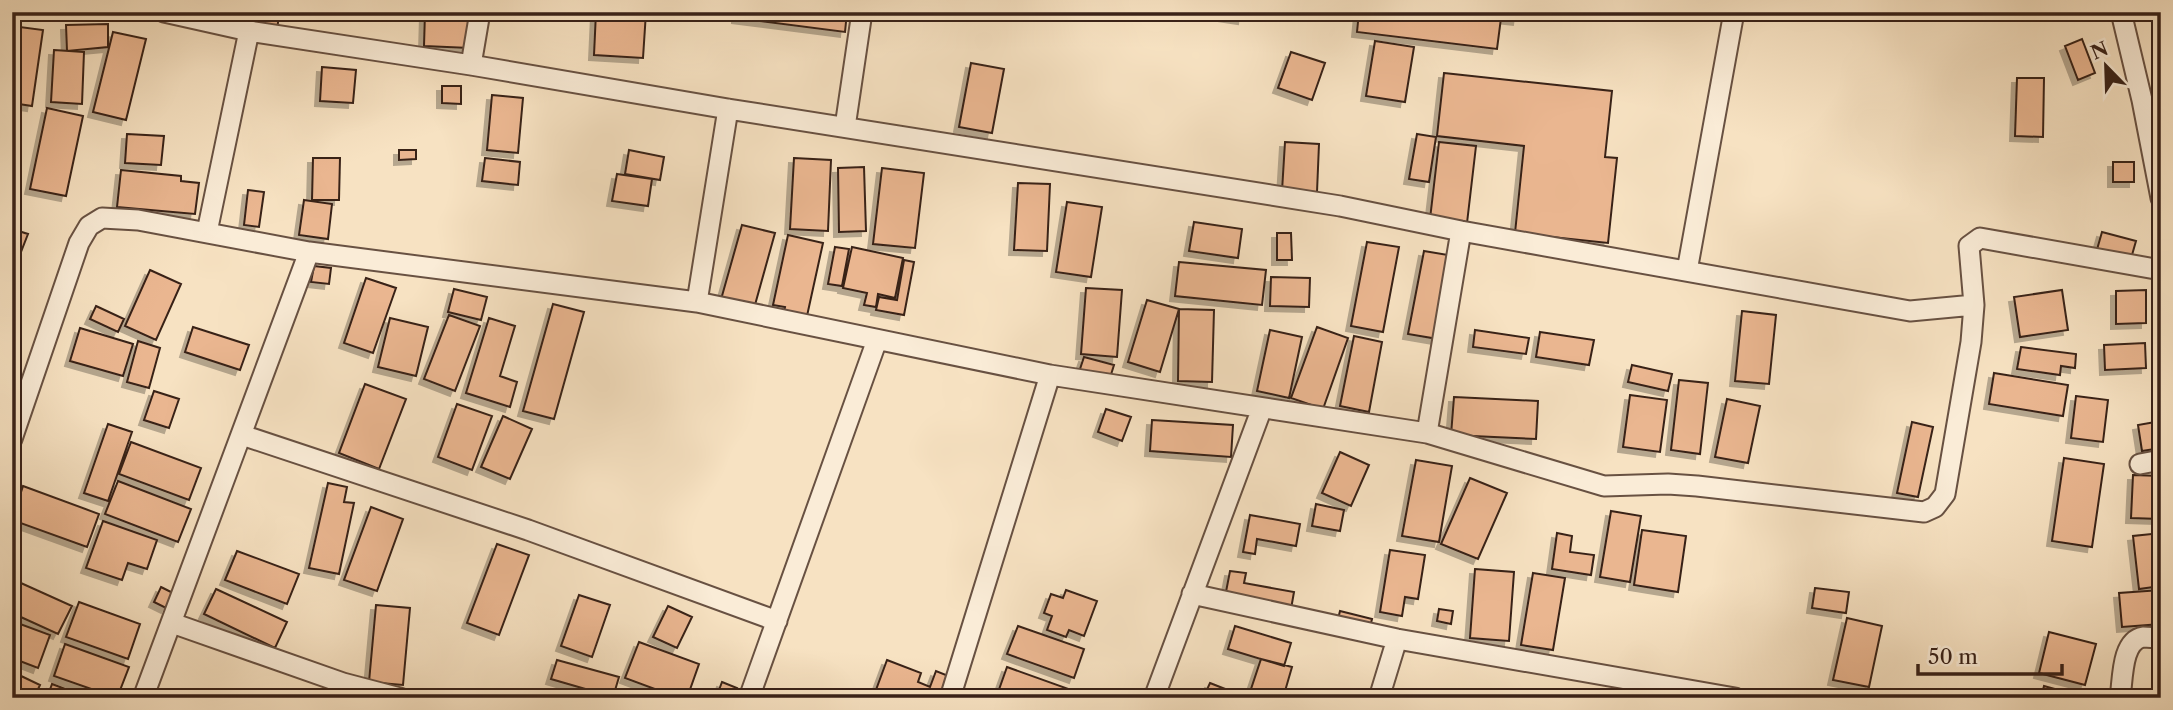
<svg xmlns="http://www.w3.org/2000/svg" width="2173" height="710" viewBox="0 0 2173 710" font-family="'Libre Caslon Text',serif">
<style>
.building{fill:#eab690;stroke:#382118;stroke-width:2;filter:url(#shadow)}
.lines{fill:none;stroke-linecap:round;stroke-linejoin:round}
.minor-casing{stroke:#685142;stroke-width:23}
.minor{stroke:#faecd7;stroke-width:19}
</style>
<defs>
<filter id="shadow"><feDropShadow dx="-5" dy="5" stdDeviation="0" flood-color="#0004"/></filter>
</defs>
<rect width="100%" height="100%" fill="#f7e2c2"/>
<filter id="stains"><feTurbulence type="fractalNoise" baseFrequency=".00286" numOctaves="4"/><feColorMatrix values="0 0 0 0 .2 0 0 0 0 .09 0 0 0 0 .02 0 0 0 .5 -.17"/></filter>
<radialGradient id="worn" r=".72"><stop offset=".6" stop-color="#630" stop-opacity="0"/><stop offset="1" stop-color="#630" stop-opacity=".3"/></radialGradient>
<path class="building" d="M250,12L279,15L277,30L249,27Z
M425,12H471L470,48L424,46Z
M596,12H646L643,58L594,55Z
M737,12H847L845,32L737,18Z
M1196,12H1244L1243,19Z
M1359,12H1519L1518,20L1501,18L1497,49L1357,32Z
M108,24V47L67,51L66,25Z
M12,26L43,30L32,106L12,103Z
M113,32L146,39L126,120L93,112Z
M2082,39L2095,73L2078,80L2065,46Z
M1375,41L1414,47L1405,102L1366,96Z
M54,50L84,52L82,104L51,102Z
M1291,52L1325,63L1312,100L1278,88Z
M971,63L1004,69L992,133L959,127Z
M322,67L356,70L353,103L320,101Z
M1444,73L1612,91L1605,157L1617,158L1608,243L1515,233L1524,146L1437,136Z
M2017,78H2044L2043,137L2015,136Z
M442,86H461V104L442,103Z
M492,95L523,98L518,153L487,150Z
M47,108L83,116L66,196L30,189Z
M127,134L164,136L161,165L125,163Z
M1417,134L1436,137L1429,182L1409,179Z
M1285,142L1319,144L1317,192L1282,191Z
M1439,142L1476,146L1467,223L1430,219Z
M399,150H416V159L399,160Z
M629,150L664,157L660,180L625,174Z
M313,158H340L339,200H312Z
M485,158L520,162L518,185L482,181Z
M794,158L831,160L828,231L790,229Z
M2113,162H2134V182H2113Z
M864,167L866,231L839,232L838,168Z
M882,168L924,173L915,248L873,244Z
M121,170L181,176V181L199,183L195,214L117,207Z
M617,174L652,179L648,206L612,201Z
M1018,183L1050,184L1047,251L1014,250Z
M248,190L264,192L259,227L244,225Z
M304,200L332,204L328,239L299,235Z
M1067,202L1102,207L1091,277L1056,272Z
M1194,222L1242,229L1238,258L1189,251Z
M742,225L775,233L753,312L720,303Z
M12,229L28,234L12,275Z
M2102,232L2136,241L2130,262L2096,253Z
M1277,233H1291L1292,260H1277Z
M788,235L823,243L805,325L782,320L785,307L773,305Z
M1367,242L1399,247L1383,332L1351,326Z
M835,247L849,249L842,286L828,284Z
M852,247L903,258L895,298L878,294L876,307L864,305L867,293L843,288Z
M1424,251L1454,256L1438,339L1408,334Z
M904,260L914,262L904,315L876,310L879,297L897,300Z
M1179,262L1266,270L1262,305L1175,296Z
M314,266L331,268L329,284L311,282Z
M150,270L181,284L156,340L125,326Z
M1271,277L1310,278L1309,307L1270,306Z
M366,278L396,288L373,353L344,343Z
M1086,288L1122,290L1117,357L1081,354Z
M454,289L487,297L481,320L448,312Z
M2062,290L2068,330L2020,337L2014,297Z
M2146,290V323L2116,324V291Z
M1147,300L1179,309L1160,372L1128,362Z
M553,304L584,312L554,419L523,411Z
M96,306L124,319L118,332L90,319Z
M1179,309L1214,310L1212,382L1178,381Z
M1742,311L1776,315L1769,384L1735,381Z
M449,315L480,326L455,391L424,379Z
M390,318L428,327L416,376L378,367Z
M489,318L515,326L500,376L517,382L510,407L466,393Z
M193,327L249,345L240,370L185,352Z
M1317,327L1348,338L1323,409L1291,398Z
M80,328L133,344L123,376L70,361Z
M1270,330L1302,337L1289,398L1257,391Z
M1475,330L1529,338L1526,354L1473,347Z
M1540,332L1594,340L1589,365L1536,357Z
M1354,336L1382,342L1369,412L1340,406Z
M138,341L160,348L149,388L127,382Z
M2145,343L2146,368L2105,370L2104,345Z
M2021,347L2076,354L2075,368L2061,366L2060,375L2017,369Z
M1084,357L1114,365L1109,381L1079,372Z
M1632,365L1672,374L1668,391L1628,382Z
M1994,373L2068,385L2063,416L1989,404Z
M1679,380L1708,383L1700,454L1671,450Z
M365,384L406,399L379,469L339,453Z
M154,391L179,399L169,428L144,420Z
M1630,395L1667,400L1660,452L1623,447Z
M2076,396L2108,400L2103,442L2071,438Z
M1454,397L1538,401L1536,439L1451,435Z
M1727,399L1760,406L1748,463L1715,457Z
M457,404L492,416L472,470L438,457Z
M1106,409L1131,417L1122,441L1098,432Z
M503,416L532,429L510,479L481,467Z
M1152,420L1233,425L1231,457L1150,451Z
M2161,421V448L2142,451L2138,425Z
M1912,422L1933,427L1918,497L1897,493Z
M108,424L132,432L108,501L84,493Z
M131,442L201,468L189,500L119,474Z
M1340,452L1369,465L1351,506L1322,493Z
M2064,458L2104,464L2092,547L2052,541Z
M1416,460L1452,466L1439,542L1402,536Z
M2133,475L2161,476L2160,519L2131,518Z
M1470,478L1507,493L1478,559L1441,544Z
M118,481L191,509L178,542L105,514Z
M328,483L347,487L344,502L354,503L339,574L309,568Z
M23,486L99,514L87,547L12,520Z
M1316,504L1344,510L1340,531L1312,526Z
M371,507L403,519L377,591L344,580Z
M1611,511L1641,516L1630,582L1600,577Z
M1250,515L1300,524L1296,546L1257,539L1255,554L1243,552Z
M103,521L157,540L147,569L128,563L122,580L86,568Z
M1642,530L1686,536L1678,592L1634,585Z
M1557,533L1572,536L1570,552L1594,555L1591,575L1552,569Z
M2161,533V586L2139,589L2133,536Z
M497,544L529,555L499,635L467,623Z
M1390,550L1425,555L1418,599L1405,597L1402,616L1380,612Z
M237,551L299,574L287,604L225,580Z
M1475,569L1514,572L1509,641L1470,638Z
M1230,571L1246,573L1244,583L1294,592L1291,609L1225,597Z
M1533,573L1565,578L1553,650L1521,645Z
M12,579L72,606L58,634L12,613Z
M161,587L173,593L166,608L154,602Z
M1815,588L1849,592L1846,613L1812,608Z
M216,589L287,622L275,648L204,614Z
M1066,590L1097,601L1084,636L1069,630L1066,637L1047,630L1052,616L1044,613L1051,594L1063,598Z
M2161,590V624L2122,627L2119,593Z
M579,595L610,605L592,657L561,646Z
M79,602L140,624L128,659L66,637Z
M376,605L410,608L403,685L369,682Z
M668,606L692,617L677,648L653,637Z
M1439,609L1453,611L1451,624L1437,621Z
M1340,611L1372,619L1369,631L1337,623Z
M1847,618L1882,626L1869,687L1833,680Z
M12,621L50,635L38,668L12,658Z
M1018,626L1084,649L1074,678L1007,654Z
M1235,626L1291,643L1284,666L1228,649Z
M2049,632L2096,644L2085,685L2039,673Z
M639,642L699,664L687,698H679L625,678Z
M65,644L129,667L117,698L54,676Z
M1261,659L1292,667L1283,698H1248Z
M557,660L619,677L613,697L551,679Z
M887,660L921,673L918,682L930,687L936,671L951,677L943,698H873Z
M1007,667L1077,692L1075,698H996Z
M19,675L40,685L34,698H12V690Z
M722,682L737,688L733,698H716Z
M1210,683L1248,698H1203Z
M52,684L89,698H47Z
M2044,686L2087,698H2041Z"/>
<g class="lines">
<defs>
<path id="minor" d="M164,12L249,31L471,65L728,109L1340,206L1461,231L1910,311L1974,305L1969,246L1980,238L2161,270
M2121,12L2142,100L2161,198
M471,65L480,12
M845,127L862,12
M207,232L249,31
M1687,271L1734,12
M697,302L728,109
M1427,433L1461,231
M242,435L528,530L777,621
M12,439L79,243L89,226L102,218L138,220L309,252L697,302L1050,375L1427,433L1604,486L1668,484L1697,486L1924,512L1935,507L1945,494L1971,342L1974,305
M2140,464L2161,460
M1192,594L1397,639L1735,698
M172,623L343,683L400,698
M143,698L309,252
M749,698L877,340
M950,698L1050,375
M1154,698L1262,408
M1379,698L1397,639
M2120,698C2123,680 2121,641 2143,637C2149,637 2156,638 2161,639"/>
</defs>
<use href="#minor" class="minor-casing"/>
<use href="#minor" class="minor"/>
</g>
<rect width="2173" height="710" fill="none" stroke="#f7e2c2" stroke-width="42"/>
<rect x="14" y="14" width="2145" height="682" fill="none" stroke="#382118" stroke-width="3.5"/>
<rect x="21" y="21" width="2131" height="668" fill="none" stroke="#382118" stroke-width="2"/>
<g transform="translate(2106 66) rotate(337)" stroke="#faecd7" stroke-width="5" paint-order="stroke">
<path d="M0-5L12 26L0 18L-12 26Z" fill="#382118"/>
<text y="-10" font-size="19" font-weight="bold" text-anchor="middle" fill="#382118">N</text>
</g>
<path d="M1918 664v10h144v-10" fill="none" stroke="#382118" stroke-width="3.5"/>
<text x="1928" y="664" font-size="21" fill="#382118" stroke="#faecd7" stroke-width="5" paint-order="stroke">50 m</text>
<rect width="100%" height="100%" filter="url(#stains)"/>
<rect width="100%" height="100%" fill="url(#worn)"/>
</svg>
